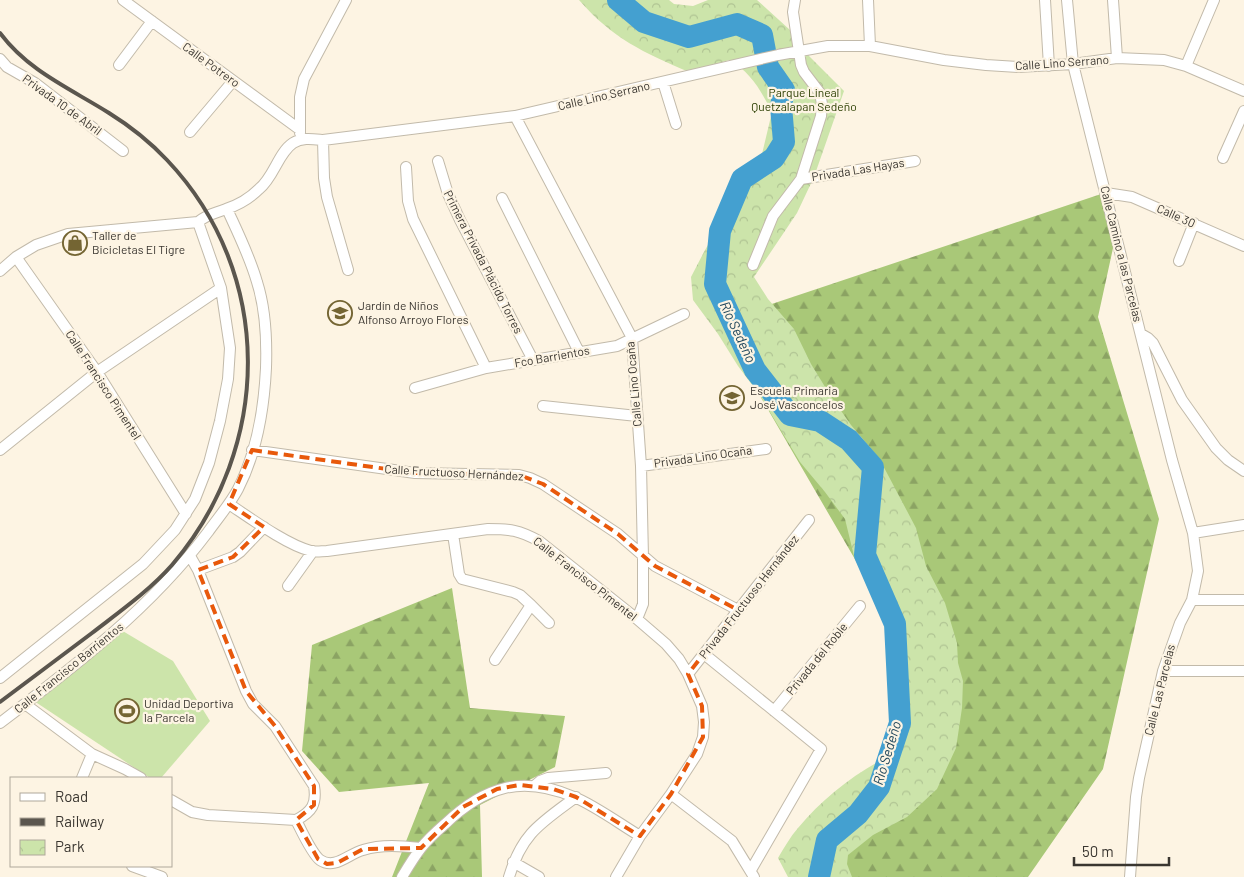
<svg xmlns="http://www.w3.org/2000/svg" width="1244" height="877" viewBox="0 0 1244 877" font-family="Barlow,sans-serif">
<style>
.forest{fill:url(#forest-firs)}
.park{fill:url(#park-crowns)}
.pitch{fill:#cce4aa}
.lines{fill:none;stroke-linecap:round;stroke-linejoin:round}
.river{stroke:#44a0d0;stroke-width:22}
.minor-casing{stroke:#c2baaa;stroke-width:12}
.minor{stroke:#fff;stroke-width:10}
.rail{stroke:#5b564e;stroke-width:4}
.marked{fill:none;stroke:#e8590c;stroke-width:4;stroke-dasharray:10 6;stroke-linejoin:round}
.labels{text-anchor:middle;stroke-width:4.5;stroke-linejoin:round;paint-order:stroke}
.street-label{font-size:12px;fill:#3a3630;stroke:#fdf4e3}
.park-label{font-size:12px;fill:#2c3f02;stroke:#fdf4e3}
.poi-label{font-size:12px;fill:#3a3630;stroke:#fdf4e3;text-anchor:start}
.water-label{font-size:14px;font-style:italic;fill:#21485d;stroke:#fdf4e3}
</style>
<defs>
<pattern id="forest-firs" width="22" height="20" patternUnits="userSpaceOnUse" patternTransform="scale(1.25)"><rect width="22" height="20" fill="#a9c878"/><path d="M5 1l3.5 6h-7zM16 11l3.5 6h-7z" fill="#8ba363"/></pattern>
<pattern id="park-crowns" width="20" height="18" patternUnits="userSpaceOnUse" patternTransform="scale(1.25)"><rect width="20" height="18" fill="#cce4aa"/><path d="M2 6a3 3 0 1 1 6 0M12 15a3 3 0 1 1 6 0" fill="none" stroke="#b0c493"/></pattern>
</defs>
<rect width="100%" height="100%" fill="#fdf4e3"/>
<path class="forest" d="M1104,193L1115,239L1098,317L1159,519L1103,769L1028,877H804L898,757L899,635L727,339L754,310Z
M452,588L470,708L565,716L555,767L480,805L482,877H392L429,783L339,792L302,751L312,645Z"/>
<path class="park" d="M579,0H669L674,4L693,6L708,0H757L801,40L809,56L844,91L814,177L797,213L754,277L768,299L794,329L811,364L830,395L851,425L879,458L916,528L926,566L945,603L957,643L958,663L963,681L962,708L956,748L937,789L907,817L873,835L848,855L847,864L852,877H788L778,858C784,848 790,837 798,828C824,797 856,772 893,754L898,733L900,686L888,623L854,556L845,519L825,492L800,462L761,397L738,366L718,334L693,300L691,277L705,250L762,154L772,112C761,91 751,72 729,60L689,72C644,53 612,38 579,0Z"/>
<path class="pitch" d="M121,630L173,661L210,721L161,778H150L34,701Z"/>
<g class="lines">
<path class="river" d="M618,0L644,22L689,37L737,24L762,35L768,67L784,90L781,106L784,142L774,158L742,179L720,231L715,284L755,370L790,415L820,421L849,440L873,467L865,555L895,624L900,723L879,787L858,814L827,840L819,877"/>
<defs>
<path id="minor" d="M123,0L299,129
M868,0L870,46
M1045,0L1049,66
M1067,0L1073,64L1172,460L1193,533L1198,571L1192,600L1180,623L1163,671L1139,778L1136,797L1130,877
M1113,0L1117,58
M0,59L7,67L35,83L123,151
M119,65L152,21
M1186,66L1214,0
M663,82L676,124
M515,116L632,338L641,466L643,557V604L637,619
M190,132L233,81
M300,133V97L304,79L346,0
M323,140L324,178L327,197L348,270
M1223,158L1244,111
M438,161L448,194L460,220L533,360
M406,167L408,201L413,219L486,368
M801,179L915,161
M1106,193L1132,197L1244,246
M502,198L579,352
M16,257L97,372L186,514
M1179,261L1194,223
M753,265L773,216L801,179L821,116L822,104L820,93L804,72L801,65L793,12L795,0
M0,271L16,257L36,245L68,234L198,222C209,213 214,214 226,209C238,205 250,198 259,189C274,177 278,153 293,143C302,137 313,139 323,140L515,116L778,55L828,46H870L944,60L986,65L1018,67L1073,64L1117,58L1164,60L1186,66L1244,91
M1141,334L1148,338L1153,343L1182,400L1216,448L1228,460L1244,471
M415,388L486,368L617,346L684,314
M543,406L637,416
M0,450L97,372L221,288
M252,450L415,473L519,475L530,478L543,484L618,534L655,566L738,610
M641,466L766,449
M229,504C250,518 287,545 311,551C316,552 322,551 327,551L488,529C510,529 519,530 539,541L637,619L666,644L679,659L688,674L702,706L704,722L703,737L697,754L671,794L640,836L616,877
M1193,533L1244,525
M453,534L459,574L462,579L513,592L520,595L531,605L549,623
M198,570L233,557L240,552L264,527
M288,586L313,551
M1192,600H1244
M704,654L821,749L751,870
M495,660L531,605
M1163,671H1244
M688,674L809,520
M0,678L143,564L175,530L195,499L209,463L220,421L228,379L230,348L221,288L198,222
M25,704L92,754L125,769L141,778
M774,711L860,606
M0,723C75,666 151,608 208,532C218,518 230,504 238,489C257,452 264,409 266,368C267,339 266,310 257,282C250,257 238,233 227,209
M82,778L92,754
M534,786L540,781L548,778L606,773
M671,794L732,841L754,877
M171,800L192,812L208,815L296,820C312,812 317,804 314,786L275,726L253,704L246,691L198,570L190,556
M296,820C301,830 312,854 320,860C335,870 348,854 363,850C382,844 402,846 421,848
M513,862L539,877
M132,866L162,877
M402,877C408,867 414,857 421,848C428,839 437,831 445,824C485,786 522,775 574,797C594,805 620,824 640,836
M509,877C522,833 541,823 576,797"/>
</defs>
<use href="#minor" class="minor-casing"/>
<use href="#minor" class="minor"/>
<path class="rail" d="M0,33C28,71 71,89 109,113C130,126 150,142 167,160C275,274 273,447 172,565C149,591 119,612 92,633C61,656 31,679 0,702"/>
</g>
<path class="marked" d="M252,450L415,473L519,475L543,484L618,534L655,566L738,610L688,674L702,706L703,737L671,794L640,836L576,797L553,789L520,785L497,789L463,807L421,848L363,849L337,863L327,864L318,859L296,820L314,805V786L275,726L246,691L198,570L233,557L264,527L229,504Z"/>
<defs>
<symbol id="shop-ring" viewBox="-11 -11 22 22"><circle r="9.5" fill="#fdf4e3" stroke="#746533" stroke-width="1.5"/><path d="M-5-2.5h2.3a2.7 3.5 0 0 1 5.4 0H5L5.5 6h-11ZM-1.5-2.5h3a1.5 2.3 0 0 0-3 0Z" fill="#746533"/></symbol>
<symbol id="school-ring" viewBox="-11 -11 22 22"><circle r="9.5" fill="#fdf4e3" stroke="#746533" stroke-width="1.5"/><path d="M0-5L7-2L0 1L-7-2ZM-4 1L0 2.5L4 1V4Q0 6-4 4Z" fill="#746533"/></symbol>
<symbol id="stadium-ring" viewBox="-11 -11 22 22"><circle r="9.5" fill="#fdf4e3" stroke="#746533" stroke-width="1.5"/><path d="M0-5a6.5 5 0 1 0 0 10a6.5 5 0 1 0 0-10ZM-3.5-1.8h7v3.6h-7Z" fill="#746533"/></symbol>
</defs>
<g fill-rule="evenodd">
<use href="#shop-ring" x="61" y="229" width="28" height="28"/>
<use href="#school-ring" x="326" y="299" width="28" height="28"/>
<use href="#school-ring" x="718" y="384" width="28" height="28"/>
<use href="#stadium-ring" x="113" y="697" width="28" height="28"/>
</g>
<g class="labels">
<g class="street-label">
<text transform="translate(1062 63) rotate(-4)" y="4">Calle Lino Serrano</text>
<text transform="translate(211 65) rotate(36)" y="4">Calle Potrero</text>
<text transform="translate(604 96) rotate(-13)" y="4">Calle Lino Serrano</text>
<text transform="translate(62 105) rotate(36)" y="4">Privada 10 de Abril</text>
<text transform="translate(858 170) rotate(-9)" y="4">Privada Las Hayas</text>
<text transform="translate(1176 216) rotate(24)" y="4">Calle 30</text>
<text transform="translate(1121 254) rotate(76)" y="4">Calle Camino a las Parcelas</text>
<text transform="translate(483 262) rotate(63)" y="4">Primera Privada Plácido Torres</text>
<text transform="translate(552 357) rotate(-10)" y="4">Fco Barrientos</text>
<text transform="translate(634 384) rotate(-95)" y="4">Calle Lino Ocaña</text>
<text transform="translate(103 385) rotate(57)" y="4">Calle Francisco Pimentel</text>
<text transform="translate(703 457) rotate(-8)" y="4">Privada Lino Ocaña</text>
<text transform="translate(454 473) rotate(3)" y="4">Calle Fructuoso Hernández</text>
<text transform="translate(585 579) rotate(38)" y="4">Calle Francisco Pimentel</text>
<text transform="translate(749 597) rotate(-52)" y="4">Privada Fructuoso Hernández</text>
<text transform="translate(817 659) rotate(-51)" y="4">Privada del Roble</text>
<text transform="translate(69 668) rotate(-39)" y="4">Calle Francisco Barrientos</text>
<text transform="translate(1160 690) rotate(-76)" y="4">Calle Las Parcelas</text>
</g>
<g class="park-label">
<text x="804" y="97">Parque Lineal<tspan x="804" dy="14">Quetzalapan Sedeño</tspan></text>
</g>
<g class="poi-label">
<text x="92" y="240">Taller de<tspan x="92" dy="14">Bicicletas El Tigre</tspan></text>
<text x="358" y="310">Jardín de Niños<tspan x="358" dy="14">Alfonso Arroyo Flores</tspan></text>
<text x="750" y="395">Escuela Primaria<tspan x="750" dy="14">José Vasconcelos</tspan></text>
<text x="144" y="708">Unidad Deportiva<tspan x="144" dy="14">la Parcela</tspan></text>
</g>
<g class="water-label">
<text transform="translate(738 332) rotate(65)" y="5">Río Sedeño</text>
<text transform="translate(887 753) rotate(-73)" y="5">Río Sedeño</text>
</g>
</g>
<rect x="10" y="777" width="162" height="90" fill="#fdf4e3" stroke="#afa89b"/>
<rect x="20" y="793" width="25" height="8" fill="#ffffff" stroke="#afa89b"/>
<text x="55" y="802" font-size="15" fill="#3a3630">Road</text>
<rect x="20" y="818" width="25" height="8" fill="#5b564e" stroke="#afa89b"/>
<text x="55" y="827" font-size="15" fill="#3a3630">Railway</text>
<rect x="20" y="840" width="25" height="15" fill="url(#park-crowns)" stroke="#afa89b"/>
<text x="55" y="852" font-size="15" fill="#3a3630">Park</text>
<path d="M1074 857v8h95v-8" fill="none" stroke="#3a3630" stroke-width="2.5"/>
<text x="1082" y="857" font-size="15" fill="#3a3630" stroke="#fdf4e3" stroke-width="4" paint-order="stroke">50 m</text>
</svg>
